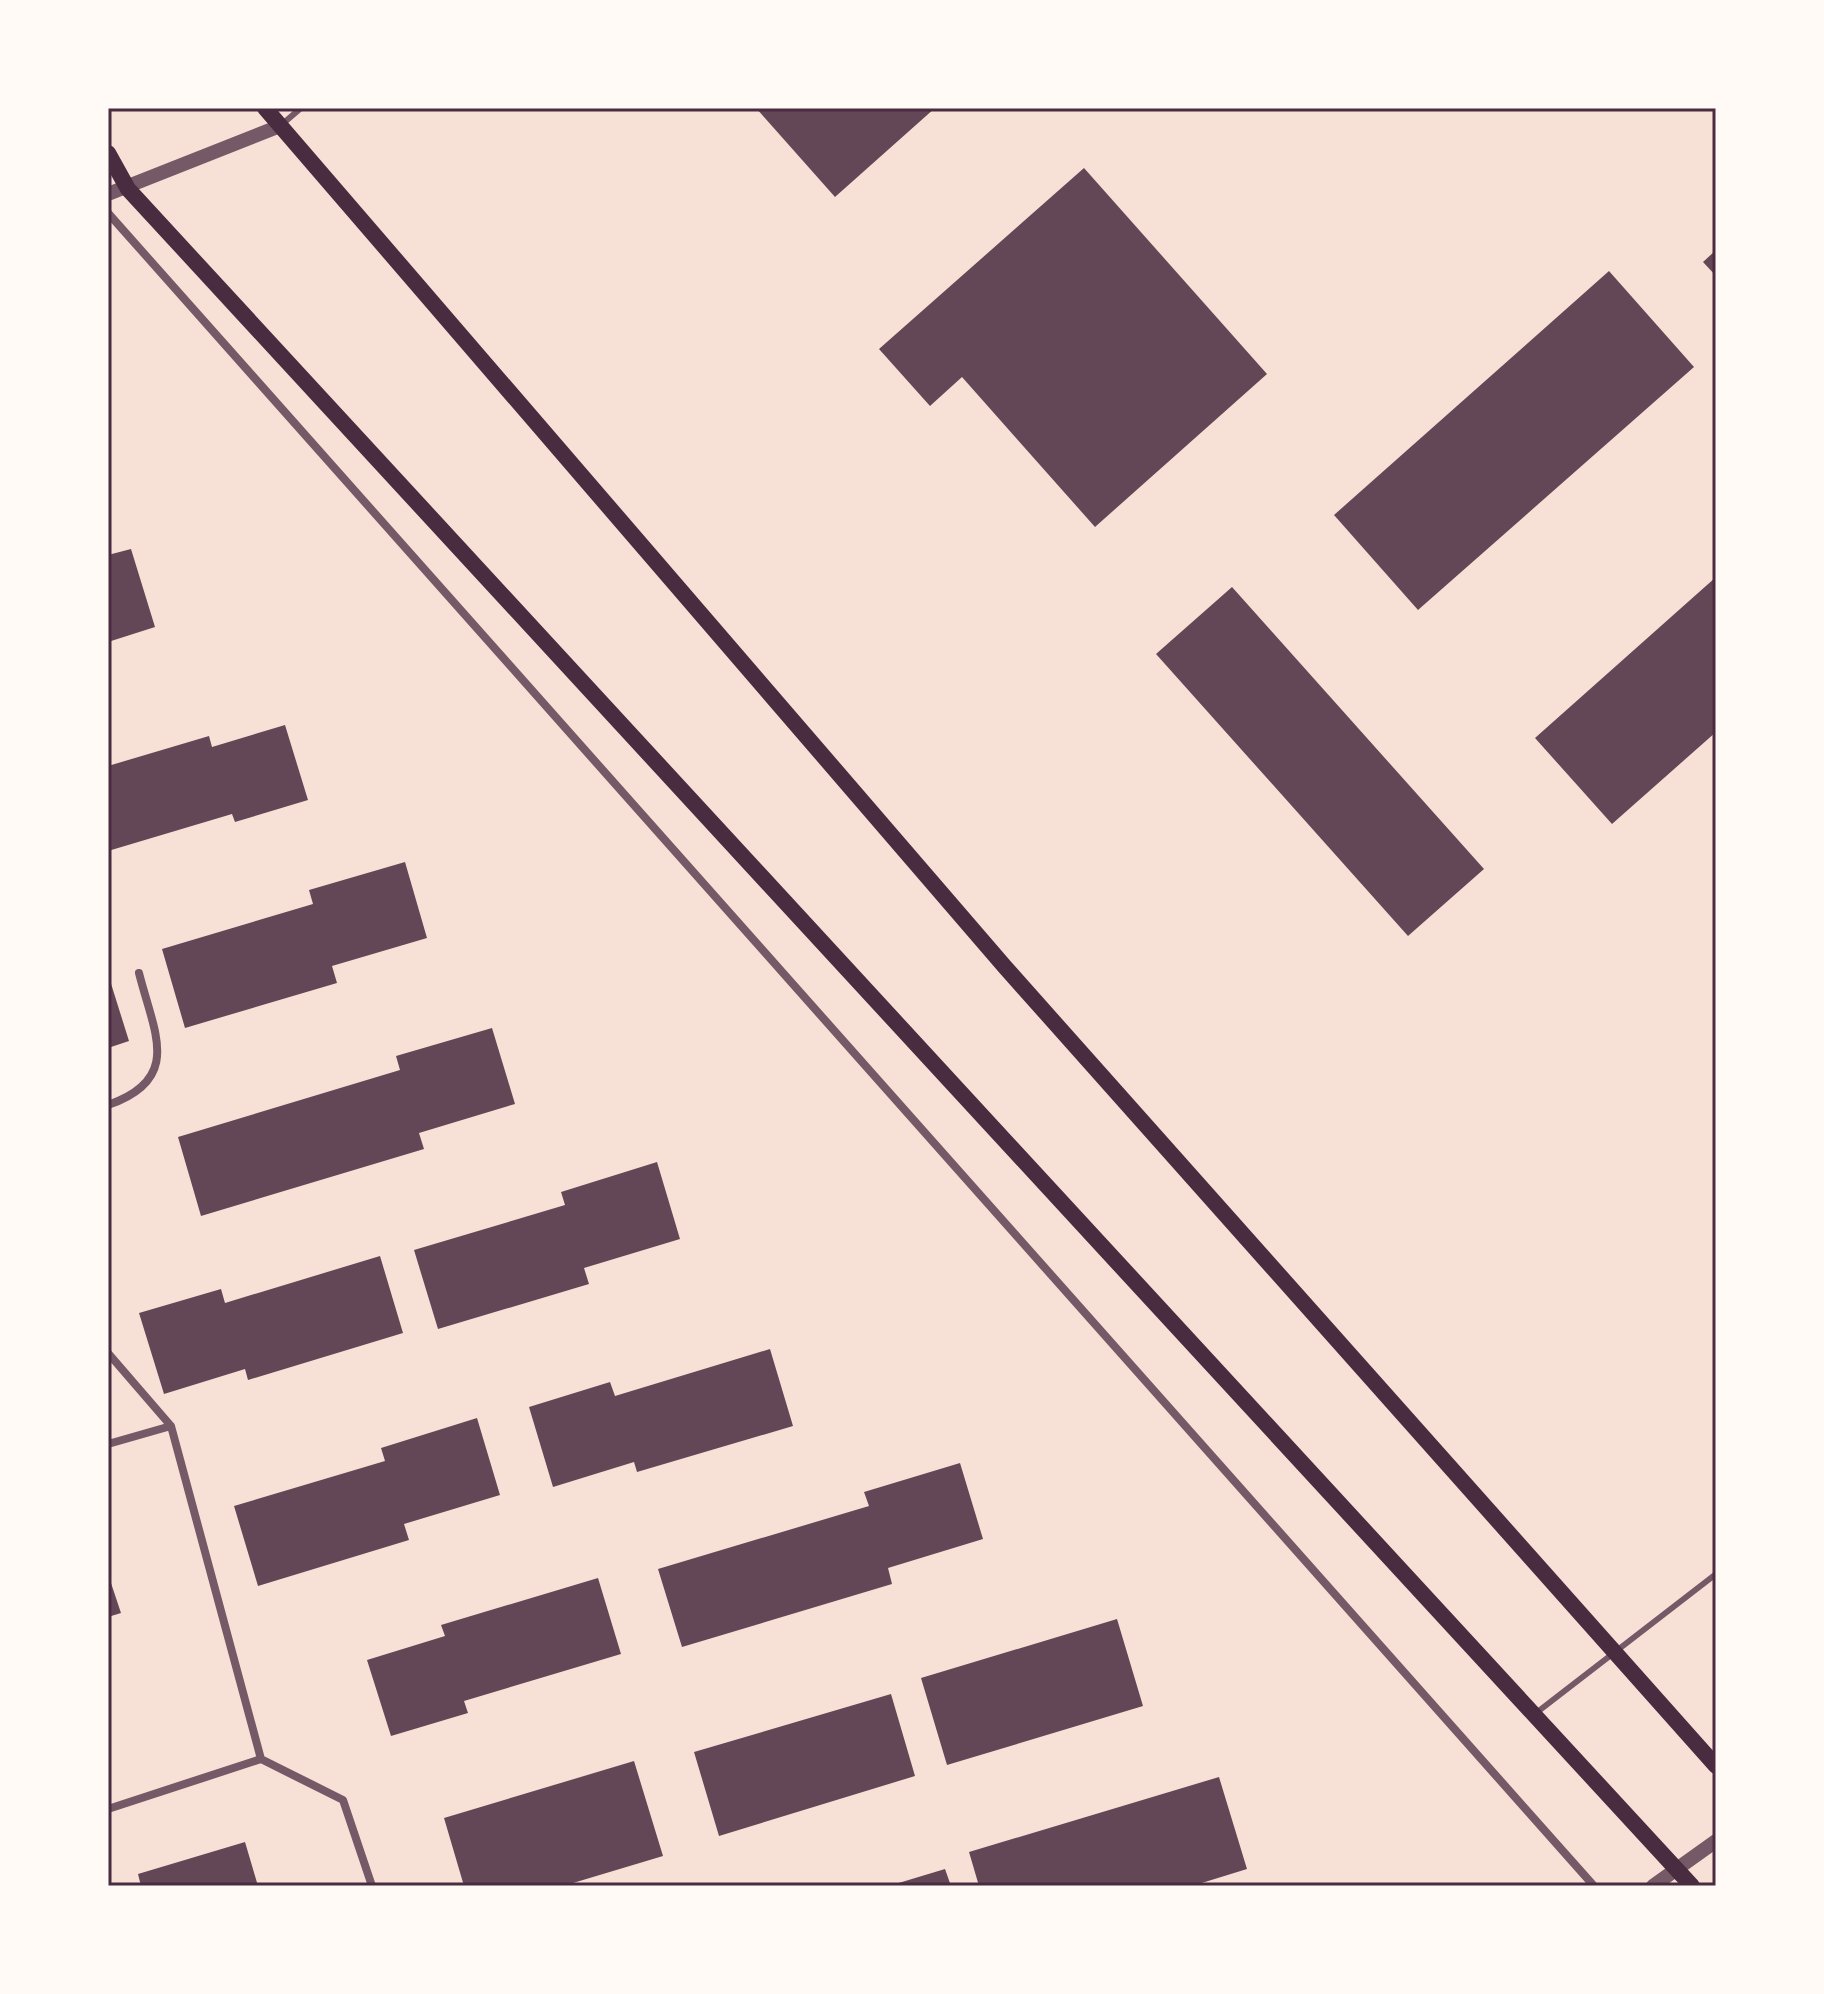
<svg xmlns="http://www.w3.org/2000/svg" width="1824" height="1994" viewBox="0 0 1824 1994" font-family="'Source Serif 4',serif">
<style>
.building{fill:#644757}
.lines{fill:none;stroke-linecap:round;stroke-linejoin:round}
.service{stroke:#755966;stroke-width:6}
.minor{stroke:#755966;stroke-width:8}
.tertiary{stroke:#755966;stroke-width:14}
.secondary{stroke:#4a2c40;stroke-width:16}
.neatline{fill:none;stroke:#4a2c40;stroke-width:3}
</style>
<rect width="100%" height="100%" fill="#f7e1d7"/>
<path class="building" d="M756,108H935L835,197Z
M1084,168L1267,374L1095,527L962,377L930,406L879,349Z
M1716,250V276L1703,262Z
M1609,271L1694,367L1418,610L1334,515Z
M131,549L155,627L108,642V555Z
M1716,577V732L1612,824L1535,738Z
M1232,587L1484,869L1408,936L1156,654Z
M285,725L308,800L235,822L232,814L108,851V766L209,736L212,747Z
M405,862L427,938L332,966L337,983L185,1028L162,949L313,904L309,890Z
M108,974L129,1041L108,1048Z
M492,1028L515,1104L419,1133L424,1149L201,1216L178,1137L400,1070L396,1056Z
M657,1162L680,1239L584,1268L589,1284L438,1329L414,1250L565,1205L561,1192Z
M380,1256L403,1333L248,1380L245,1369L164,1394L139,1313L221,1289L225,1303Z
M770,1349L793,1426L637,1472L634,1462L553,1487L529,1407L610,1382L615,1396Z
M477,1418L500,1495L404,1524L409,1540L258,1586L234,1506L385,1461L381,1448Z
M960,1463L983,1539L888,1568L892,1584L682,1647L658,1569L869,1506L864,1492Z
M108,1574L121,1613L108,1617Z
M598,1578L621,1654L464,1701L468,1713L391,1736L367,1660L445,1636L441,1625Z
M1117,1619L1143,1706L947,1765L921,1678Z
M891,1694L915,1776L719,1836L694,1752Z
M634,1761L663,1856L563,1886H464L444,1818Z
M1219,1777L1247,1869L1192,1886H979L969,1852Z
M245,1842L258,1886H141L138,1874Z
M945,1869L951,1886H892V1885Z"/>
<g class="lines">
<path class="service" d="M280,126L301,108
M1536,1713L1716,1574"/>
<path class="minor" d="M108,213L1594,1886
M108,1105C183,1079 154,1033 139,973
M108,1353L171,1426L261,1759
M108,1444L171,1426
M108,1809L261,1759L343,1800L372,1886"/>
<path class="tertiary" d="M108,194L280,126
M1653,1886L1716,1841"/>
<path class="secondary" d="M265,108L1005,967L1716,1766
M108,153L128,189L1692,1886"/>
</g>
<rect width="1824" height="1994" fill="none" stroke="#fffaf5" stroke-width="220"/>
<rect x="110" y="110" width="1604" height="1774" class="neatline"/>
</svg>
